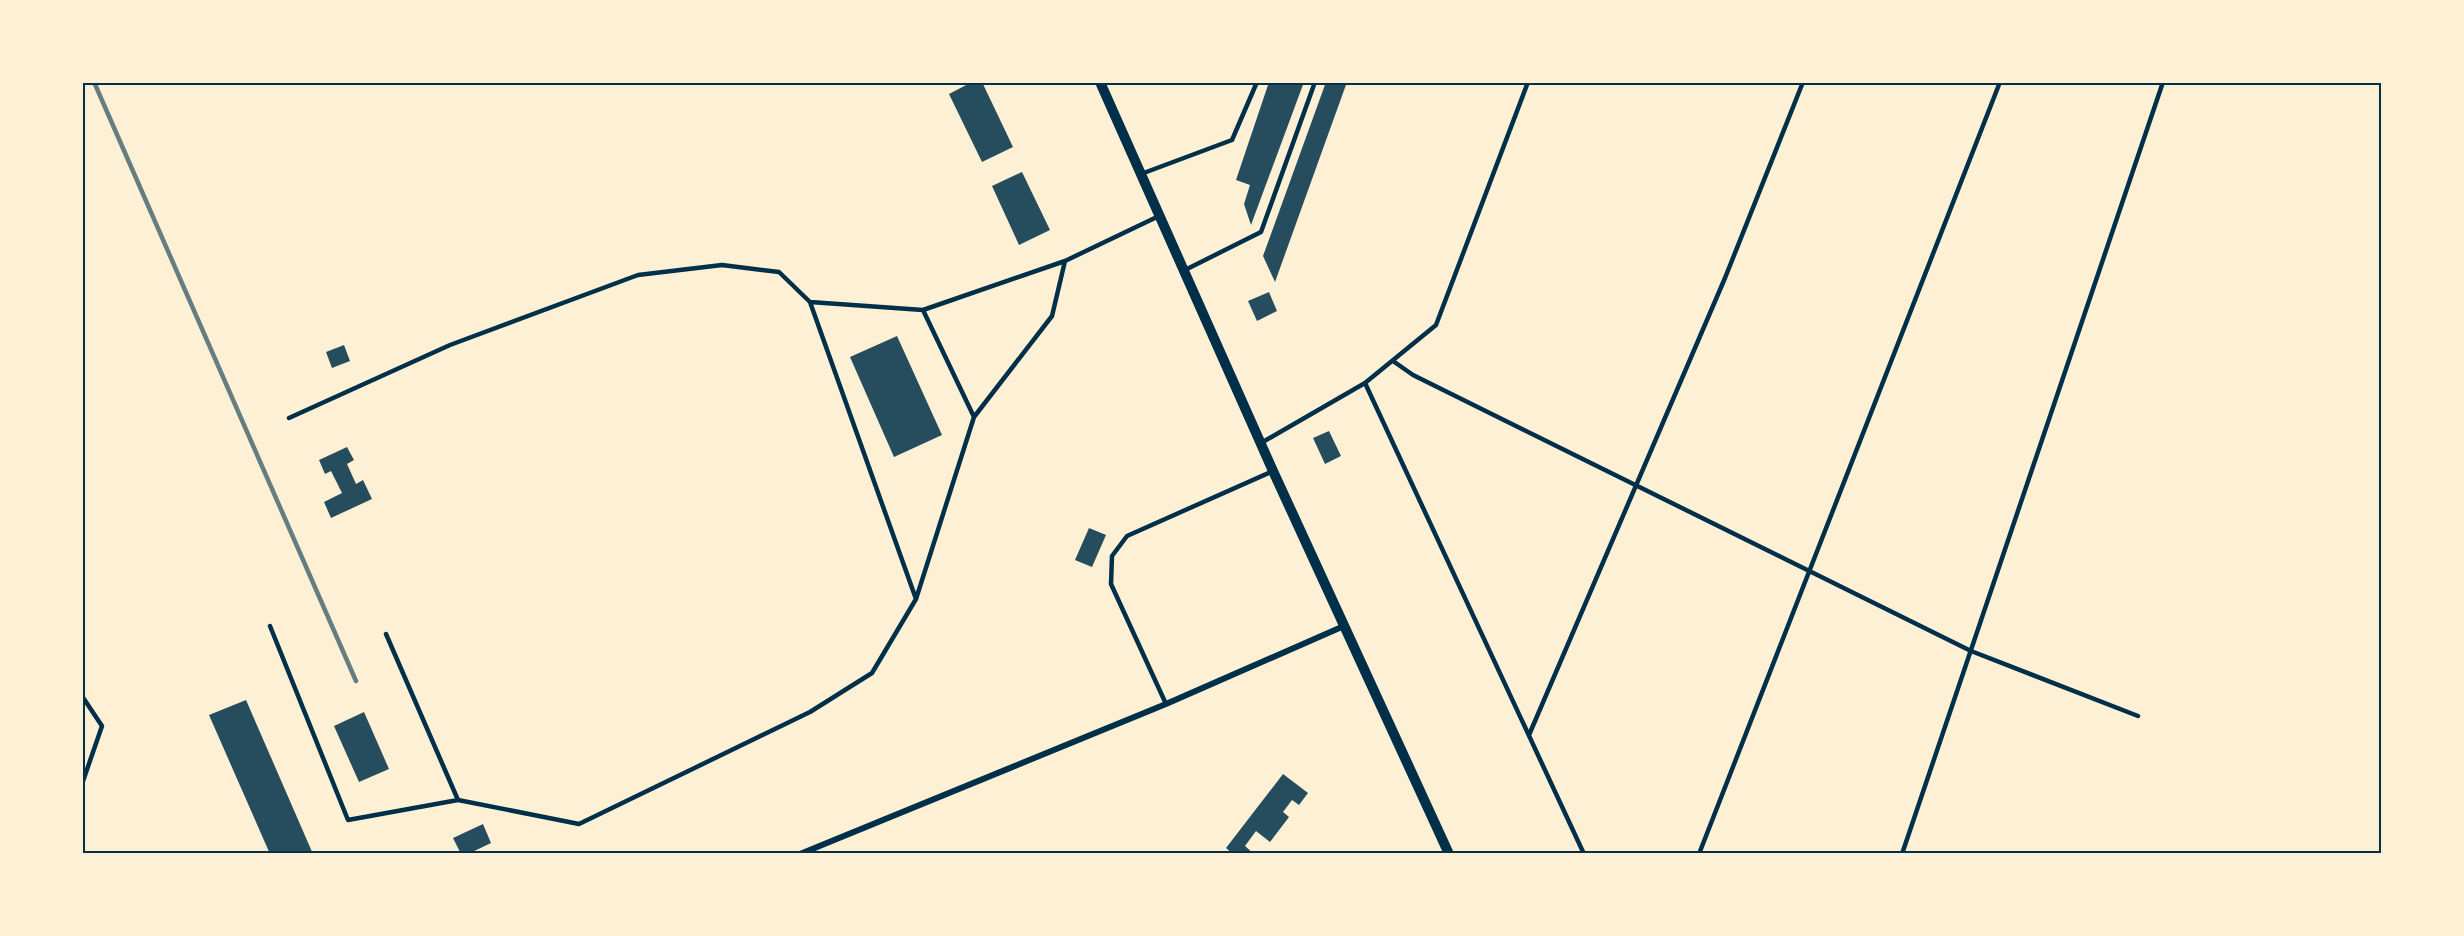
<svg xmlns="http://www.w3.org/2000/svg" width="2464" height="936" viewBox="0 0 2464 936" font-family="Georgia,serif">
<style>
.building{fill:#264d5e}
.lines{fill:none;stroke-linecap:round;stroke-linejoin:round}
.service{stroke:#003049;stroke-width:4.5}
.minor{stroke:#003049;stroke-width:6}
.tertiary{stroke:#003049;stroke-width:10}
.rail{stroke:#657d81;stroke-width:4.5}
.neatline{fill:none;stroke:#003049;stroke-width:2}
</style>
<rect width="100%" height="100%" fill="#fdf0d5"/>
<path class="building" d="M972,82H982L1013,147L982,162L949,94Z
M1269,82H1304L1251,225L1244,204L1250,185L1236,180Z
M1326,82H1347L1275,282L1263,256Z
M1022,172L1050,230L1019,245L992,186Z
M1269,292L1277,311L1257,321L1248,301Z
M897,336L942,435L894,457L850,357Z
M344,345L350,361L332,368L326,352Z
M1329,431L1341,456L1325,464L1313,438Z
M347,447L354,460L347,464L356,484L363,480L372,499L331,518L324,502L342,493L331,471L325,474L319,460Z
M1089,528L1106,535L1092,567L1075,560Z
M246,700L313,854H270L209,715Z
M364,712L389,769L359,782L334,726Z
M1283,774L1308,793L1299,805L1292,800L1283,812L1289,817L1270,842L1256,831L1245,846L1254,854H1233L1226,848Z
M483,824L491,843L468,854H461L453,838Z"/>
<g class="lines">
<path class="service" d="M1141,174L1232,140L1257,82
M1185,270L1261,232L1315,82
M923,310L974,417L916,599L810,302L923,310L1065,261L1159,216
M1393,361L1413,375L1971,651L2138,716
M1365,383L1584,854
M974,417L1052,316L1065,261
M289,418L450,345L638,275L722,265L779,272L810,302
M1261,443L1365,383L1436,325L1528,82
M270,626L348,820L458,800
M386,634L458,800L579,824L810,712L872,673L916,599
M82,696L102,726L82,784
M1166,704L1111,584L1112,556L1127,536L1273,471
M1529,735L1725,278L1803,82
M1699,854L2000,82
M1902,854L2163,82"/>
<path class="minor" d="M800,854L1166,704L1344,626"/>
<path class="tertiary" d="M1100,82L1273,471L1449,854"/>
<path class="rail" d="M94,82L356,681"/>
</g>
<rect width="2464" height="936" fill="none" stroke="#fdf0d5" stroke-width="168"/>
<rect x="84" y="84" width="2296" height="768" class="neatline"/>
</svg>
